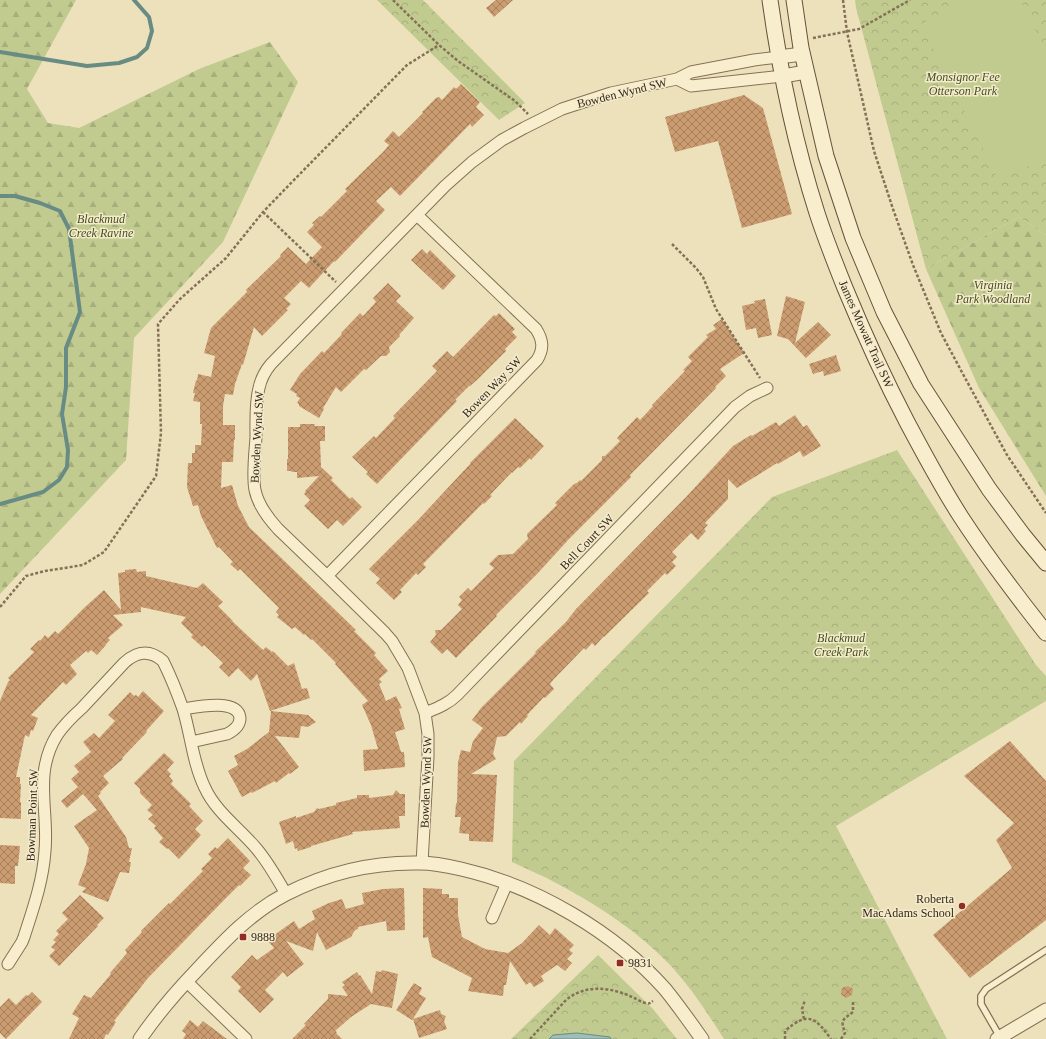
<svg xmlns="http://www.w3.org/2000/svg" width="1046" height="1039" viewBox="0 0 1046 1039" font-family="Georgia,serif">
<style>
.forest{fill:url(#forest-firs)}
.park{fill:url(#park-crowns)}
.pitch{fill:#c1cb90}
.water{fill:url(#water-ripples);stroke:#688b84}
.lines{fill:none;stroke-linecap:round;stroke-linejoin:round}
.stream{stroke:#688b84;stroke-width:4}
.building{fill:url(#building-cross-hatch)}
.service-casing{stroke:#847156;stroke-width:8}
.minor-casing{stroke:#847156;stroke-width:13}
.tertiary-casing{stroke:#847156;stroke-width:15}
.secondary-casing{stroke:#665239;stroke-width:17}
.path{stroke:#847156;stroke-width:2.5;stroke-dasharray:3 2;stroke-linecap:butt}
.service{stroke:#f8eece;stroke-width:5.5}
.minor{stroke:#f8eece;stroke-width:11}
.tertiary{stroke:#f8eece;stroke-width:13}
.secondary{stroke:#f8eece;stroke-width:15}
.poi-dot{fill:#932b26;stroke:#f5ebcb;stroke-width:1.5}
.labels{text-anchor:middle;stroke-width:3;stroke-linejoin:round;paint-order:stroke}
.park-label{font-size:12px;font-style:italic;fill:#415021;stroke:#f5ebcb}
.street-label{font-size:12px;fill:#33281b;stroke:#f5ebcb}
.poi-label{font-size:12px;fill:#33281b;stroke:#f5ebcb;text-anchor:start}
</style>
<defs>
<pattern id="forest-firs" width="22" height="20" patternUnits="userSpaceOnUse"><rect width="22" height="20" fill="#c1cb90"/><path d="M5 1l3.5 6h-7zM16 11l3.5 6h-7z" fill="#a6ae7c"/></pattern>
<pattern id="park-crowns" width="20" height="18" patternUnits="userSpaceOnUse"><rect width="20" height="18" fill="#c1cb90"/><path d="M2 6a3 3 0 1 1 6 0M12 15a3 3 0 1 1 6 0" fill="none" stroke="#a6ae7c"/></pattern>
<pattern id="water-ripples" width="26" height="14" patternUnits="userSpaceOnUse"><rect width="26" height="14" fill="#a0beb7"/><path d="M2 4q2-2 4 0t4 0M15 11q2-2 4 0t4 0" fill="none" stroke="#8aa39d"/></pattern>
<pattern id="building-cross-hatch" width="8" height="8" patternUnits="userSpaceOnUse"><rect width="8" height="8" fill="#cc9c71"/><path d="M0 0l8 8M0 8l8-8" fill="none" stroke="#a67f5c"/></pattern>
</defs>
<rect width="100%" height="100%" fill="#ede1bc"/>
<path class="forest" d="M0,0H76L27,89L48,123L79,128L199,69L270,42L298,82L223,242L134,338L126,460L0,594Z
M1019,217L1046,235V496L979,388L926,269Z"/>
<path class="park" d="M377,0H423L525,103L499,120Z
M855,0H1046V235L1019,217L926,269L856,8Z
M897,450L1036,665L1046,676V701L836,826L947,1039H724C708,1014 692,989 672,967C639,932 598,905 556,883C542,875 526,869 512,862L514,761L772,497Z
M598,955L653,1009L677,1039H511Z"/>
<path class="pitch" d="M968,0H1020L1046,51V157L999,181L921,24Z"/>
<path class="water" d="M577,1033L610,1037L611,1039H549L553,1035Z"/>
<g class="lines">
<path class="stream" d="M0,52L87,66L119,63L137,57L147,48L152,31L149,17L134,0
M0,196H15L40,203L60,211L69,229L80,312L66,348V387L62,414L68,450L67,467L59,480L43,492L0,504"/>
</g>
<path class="building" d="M496,0H513L494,17L486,8Z
M461,84L480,102L476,107L484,115L472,127L470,124L400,196L391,187L376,201L385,210L335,262L334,261L309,288L301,281L284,298L291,304L286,309L288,310L262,336L254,327L243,365L242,364L235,384L233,395L225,394L223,406V425H235V440H234L233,462H222L221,488L232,485L238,506L249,527L356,630L354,631L376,653L374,655L388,671L379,679L382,682L379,684L386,701L396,696L402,708L399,709L405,729L395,732L401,752H404L405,767L364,771L363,750L378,749L371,725L362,705L368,701L335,664L336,663L312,639L311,640L305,634L304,635L295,627L292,629L277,617L279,615L276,612L279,608L240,569L238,571L230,564L233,562L219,547L217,548L201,516L198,505L193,506L187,487L188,463H192V453H195V445H201L202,424H200V402L193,401L195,393H193L196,380L197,381L198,374L211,377L215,356L204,353L211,328L247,292L246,290L281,256L280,255L288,247L306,264L322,247L307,232L314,225L312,223L320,216L321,217L347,191L345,189L383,152L389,145L384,141L393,131L399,137L423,113L422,112L436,98L439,97L442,100L454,87L456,89Z
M744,95L763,108L792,214L742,228L718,141L675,152L665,117Z
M422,249L427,254L430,250L456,276L443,290L411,260Z
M388,283L401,296L396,301L414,318L399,335L400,336L389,347L390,352L386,356H381L366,370L364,369L341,392L336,387L323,408L324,409L319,418L299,406V404L297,403L300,398L296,396L297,394L290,390L300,374L322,351L324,353L342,334L341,333L360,313L363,316L376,302L373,298Z
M786,296L805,302L795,343L818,322L831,335L806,358L788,339L777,336Z
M765,299L772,335L758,338L756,328L746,330L742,306L755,303L754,301Z
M499,313L515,329L512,332L517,337L505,349L506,351L478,379L470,386H469L455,400L457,401L377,484L366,474L368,472L352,457L374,436L376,438L395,418L393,416L437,371L432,366L447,351L453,357L494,315L496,316Z
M722,319L744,353L720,369L726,376L715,387L716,388L630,475L631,477L569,539L538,573L496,615L497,616L456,658L447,649L442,654L430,642L436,635L435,630H441L462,609L458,605L462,600L459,597L468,588L471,591L494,568L489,564L498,555L513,554L528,539L527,534L557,505L555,503L574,484L577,483L580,480L581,481L602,460V456H605L620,441L617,438L637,417L640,420L653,406L652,405L685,371L683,370L692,361L688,357L708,337L706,335L716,329L713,325Z
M836,355L841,371L824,376L823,371L813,374L809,364Z
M795,415L803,427L807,425L821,446L805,456L803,457L800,451L778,464L777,463L737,488L728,479V499L705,523L708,525L704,529L706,531L698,540L691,533L672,552L677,557L672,562L676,566L667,575L665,573L647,591L649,593L604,637V636L595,646L592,643L586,650L584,648L553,680L550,684L554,689L545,698L544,697L527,715L528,716L521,724L520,722L506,736L497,737L493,754L496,759L471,774L497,775L493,842L469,841V834L459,833L461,817H455L456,803H457L458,762L461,750L470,752L473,741L483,728L472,720L481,708L536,653L535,652L566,622L576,609L687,496L733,446L751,435L752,436L776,422L779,426Z
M515,418L544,446L531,460L530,458L520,468L518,467L512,473V472L490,495L492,496L484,504L483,503L423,564L426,567L418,575L416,573L400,590L402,592L394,600L376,583L380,579L369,569L417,521L471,463H470Z
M300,424H315L314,426H325V441H320L321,467L333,478L331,480L350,499L352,497L362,507L343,526L337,520L328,529L304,506L310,500L304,494L306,491H305L319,476L297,478V472H292L291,471H287V459H288V427H300Z
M136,569L137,572L146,571V576L197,588L203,583L223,602L218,606L233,621H232L263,650L266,647L272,652L273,651L288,666L294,663L302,689L307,688L310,698L270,711L257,674L251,681L238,668L229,677L219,667L223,663L204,645L202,647L200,645L191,637L193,635L181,623L186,617L141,607V612L113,615L123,625L108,638L110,640L106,644V645L97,655L91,650L88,653L86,651L70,665L77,674L66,685L63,682L31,715L38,718L33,731L31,730L29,737L25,735L16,777H20V784H21L20,802H21V819L0,818V701L8,682L10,680L8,678L34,652L30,649L39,640L40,641L45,635L48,638L55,631L58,634L85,607L104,590L121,610L118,573L125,572V570Z
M143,691L164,711L146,731L147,732L122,758L123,759L103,776L109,783L100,792L101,793L98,796L126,837L129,848H132L129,862H131L129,873L120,872L108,902L82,892L86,888L78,885L86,864L89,848L74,826L97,810L83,794L67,808L61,801L78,787L71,779L79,772L74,766L91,752L83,742L94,733L99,738L115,721L108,715L130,692L134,696L136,695L138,697Z
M271,711L308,715L316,722L308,727L301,726L299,738L275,736L299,767L290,774L289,773L276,783L275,781L252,793L251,792L242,797L228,771L238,765L234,756L247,749L269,732Z
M1010,741L1046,781V920L970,978L933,935L1012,868L996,840L1014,823L964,776Z
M164,753L174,762L167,770L171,774L169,776L173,781L171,784L191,804L189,806L203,821L195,829L201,835L179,859L168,848L167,849L159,842L163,838L154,828L156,826L148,819L153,815L147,810L152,805L140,793V789L134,783Z
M396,790L400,794H405V816H399L400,828L352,832L353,834L311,846V847L298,851L297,848L295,849L293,841L286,844L279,822L296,816V818L314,812L317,808L319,809L336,805V803L357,798V795H369V798L393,795Z
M228,838L250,861L243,868L251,875L240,886L239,885L226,898L148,978L114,1021L116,1022L108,1035L106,1034L104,1039H69L79,1018L72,1014L84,995L91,998L111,974L110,973L127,953L125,950L142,932L141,931L169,903L170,904L203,871L201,869L212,858L208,854L215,847L217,849Z
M0,845L20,846L18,866H15V884L0,883Z
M404,888L405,930L387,931L386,921L358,927V929L355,930L351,937L326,950L317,932L313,951L286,941L304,964L287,977L283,972L265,990L274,999L260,1013L238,991L241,987L231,977L252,955L257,960L274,948L267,940L294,921L299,929L315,919L312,911L329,903L342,899L346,909L364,904L362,893L383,889Z
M423,888L442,889V894H449V898H458V915L462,937L485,949L508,953L522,943L539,925L550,935L555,928L574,945L569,950L573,953L567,959L572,963L565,971L557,965L541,976L544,981L534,987L530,982L526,985L510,961L506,985H504L503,996L468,991L472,978L432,957L428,937L423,938Z
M80,895L104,918L97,925L98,926L59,966L49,956L55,950L51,947L56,942L53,940L59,934L56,931L68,919L62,913Z
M382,970L398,974L392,1008L371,1004L351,1017L335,1031L337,1032L336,1033L342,1039H292L306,1025L304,1024L322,1005L328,999V994L348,996L342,987L345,985L342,982L357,972L359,976L360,975L372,994L376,971L381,972Z
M414,983L422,988L419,994L426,998L413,1019L440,1010L441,1014L446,1016L444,1021L447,1029L419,1038L413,1019L412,1020L396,1010Z
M848,986L853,989L852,995L846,998L841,994L842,988Z
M32,992L42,1002L6,1039L0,1033V1007L9,998L16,1005L26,995L28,996Z
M190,1020L198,1027L203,1021L227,1039H183L186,1034L182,1031Z"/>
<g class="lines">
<defs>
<path id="service" d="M1000,1037L981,1004V996L986,989L1046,950"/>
<path id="minor" d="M677,79L691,86L783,76
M327,576L537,360C544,349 543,340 536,329L417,215
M183,709C196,707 238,698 240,718C240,726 233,731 227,734L191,742
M425,713C437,708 448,704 457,695L735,407L750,396L767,388
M422,863L428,757V734L425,713L408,668L392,641L385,633L327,576L278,529C268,518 258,505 255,490C252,475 255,453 256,437C256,421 255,403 259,388C261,379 265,371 271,364L445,186L472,162L502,140L524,128L562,109L611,93L677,79L691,72L754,60L779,57
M492,918L507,883
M8,964L22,942L24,937C33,909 43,881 45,851C49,810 33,774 57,735C64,725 73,716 82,708C96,693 110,678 124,663C136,652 149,649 163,661C170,675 178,695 183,709C191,735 193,764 205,788C216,812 239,828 256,848C268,862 277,878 286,894
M186,981L246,1039"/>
<path id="tertiary" d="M779,57L802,54
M783,76L806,72
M140,1039C157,1014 176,992 197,970C224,941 251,912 286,894C327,873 374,862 420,863C434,863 448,866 461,869C536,886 614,932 665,989C678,1005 690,1022 702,1039
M997,1039L1046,1010"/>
<path id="secondary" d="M770,0C780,72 795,144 817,213C825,238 835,263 845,288C864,334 884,378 907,422C924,454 941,486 961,517C987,557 1016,595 1046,633
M794,0L801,48L826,156L853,238L884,312L921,384L989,489L1023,535L1046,563"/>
</defs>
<use href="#service" class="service-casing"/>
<use href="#minor" class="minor-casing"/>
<use href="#tertiary" class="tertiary-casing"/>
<use href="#secondary" class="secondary-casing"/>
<path class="path" d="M393,0L439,45L458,61L515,101L528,114
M843,0L847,32L874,151L893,209L913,265L941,333L964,376L1007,455L1046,513
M813,38L859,29L910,0
M263,212L336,282
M672,244L696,268L703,277L716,309L760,378
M0,607L26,576L45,571L83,565L104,552L156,476L161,433L158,324L180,299L226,258L263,212L291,183L407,65L439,45
M804,1019L802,1009L805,1000
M530,1039L566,1000C585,984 611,987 632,997C637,999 642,1003 647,1003C650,1004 650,1003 653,1001
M785,1039V1031C808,1011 815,1017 831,1039
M841,1039L845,1033C841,1020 841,1021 853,1012V1000"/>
<use href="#service" class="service"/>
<use href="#minor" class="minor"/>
<use href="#tertiary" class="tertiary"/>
<use href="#secondary" class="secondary"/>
</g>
<g class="poi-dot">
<circle cx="962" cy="906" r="4"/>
<rect x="239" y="933" width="8" height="8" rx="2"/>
<rect x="616" y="959" width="8" height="8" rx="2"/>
</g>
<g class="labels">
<g class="park-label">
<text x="963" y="81">Monsignor Fee<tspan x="963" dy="14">Otterson Park</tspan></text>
<text x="101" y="223">Blackmud<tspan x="101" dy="14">Creek Ravine</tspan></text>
<text x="993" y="289">Virginia<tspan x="993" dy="14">Park Woodland</tspan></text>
<text x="841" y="642">Blackmud<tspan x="841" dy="14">Creek Park</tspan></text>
</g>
<g class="street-label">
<text transform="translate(622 93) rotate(-14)" y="4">Bowden Wynd SW</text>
<text transform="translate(866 334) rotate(66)" y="4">James Mowatt Trail SW</text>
<text transform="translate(492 387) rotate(-46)" y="4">Bowen Way SW</text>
<text transform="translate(257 437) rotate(-87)" y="4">Bowden Wynd SW</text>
<text transform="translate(587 542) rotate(-46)" y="4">Bell Court SW</text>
<text transform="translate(426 782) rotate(-88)" y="4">Bowden Wynd SW</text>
<text transform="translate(32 815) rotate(-88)" y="4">Bowman Point SW</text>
</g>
<g class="poi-label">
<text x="954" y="903" text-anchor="end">Roberta<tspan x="954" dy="14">MacAdams School</tspan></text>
<text x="251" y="941">9888</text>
<text x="628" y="967">9831</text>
</g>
</g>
</svg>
